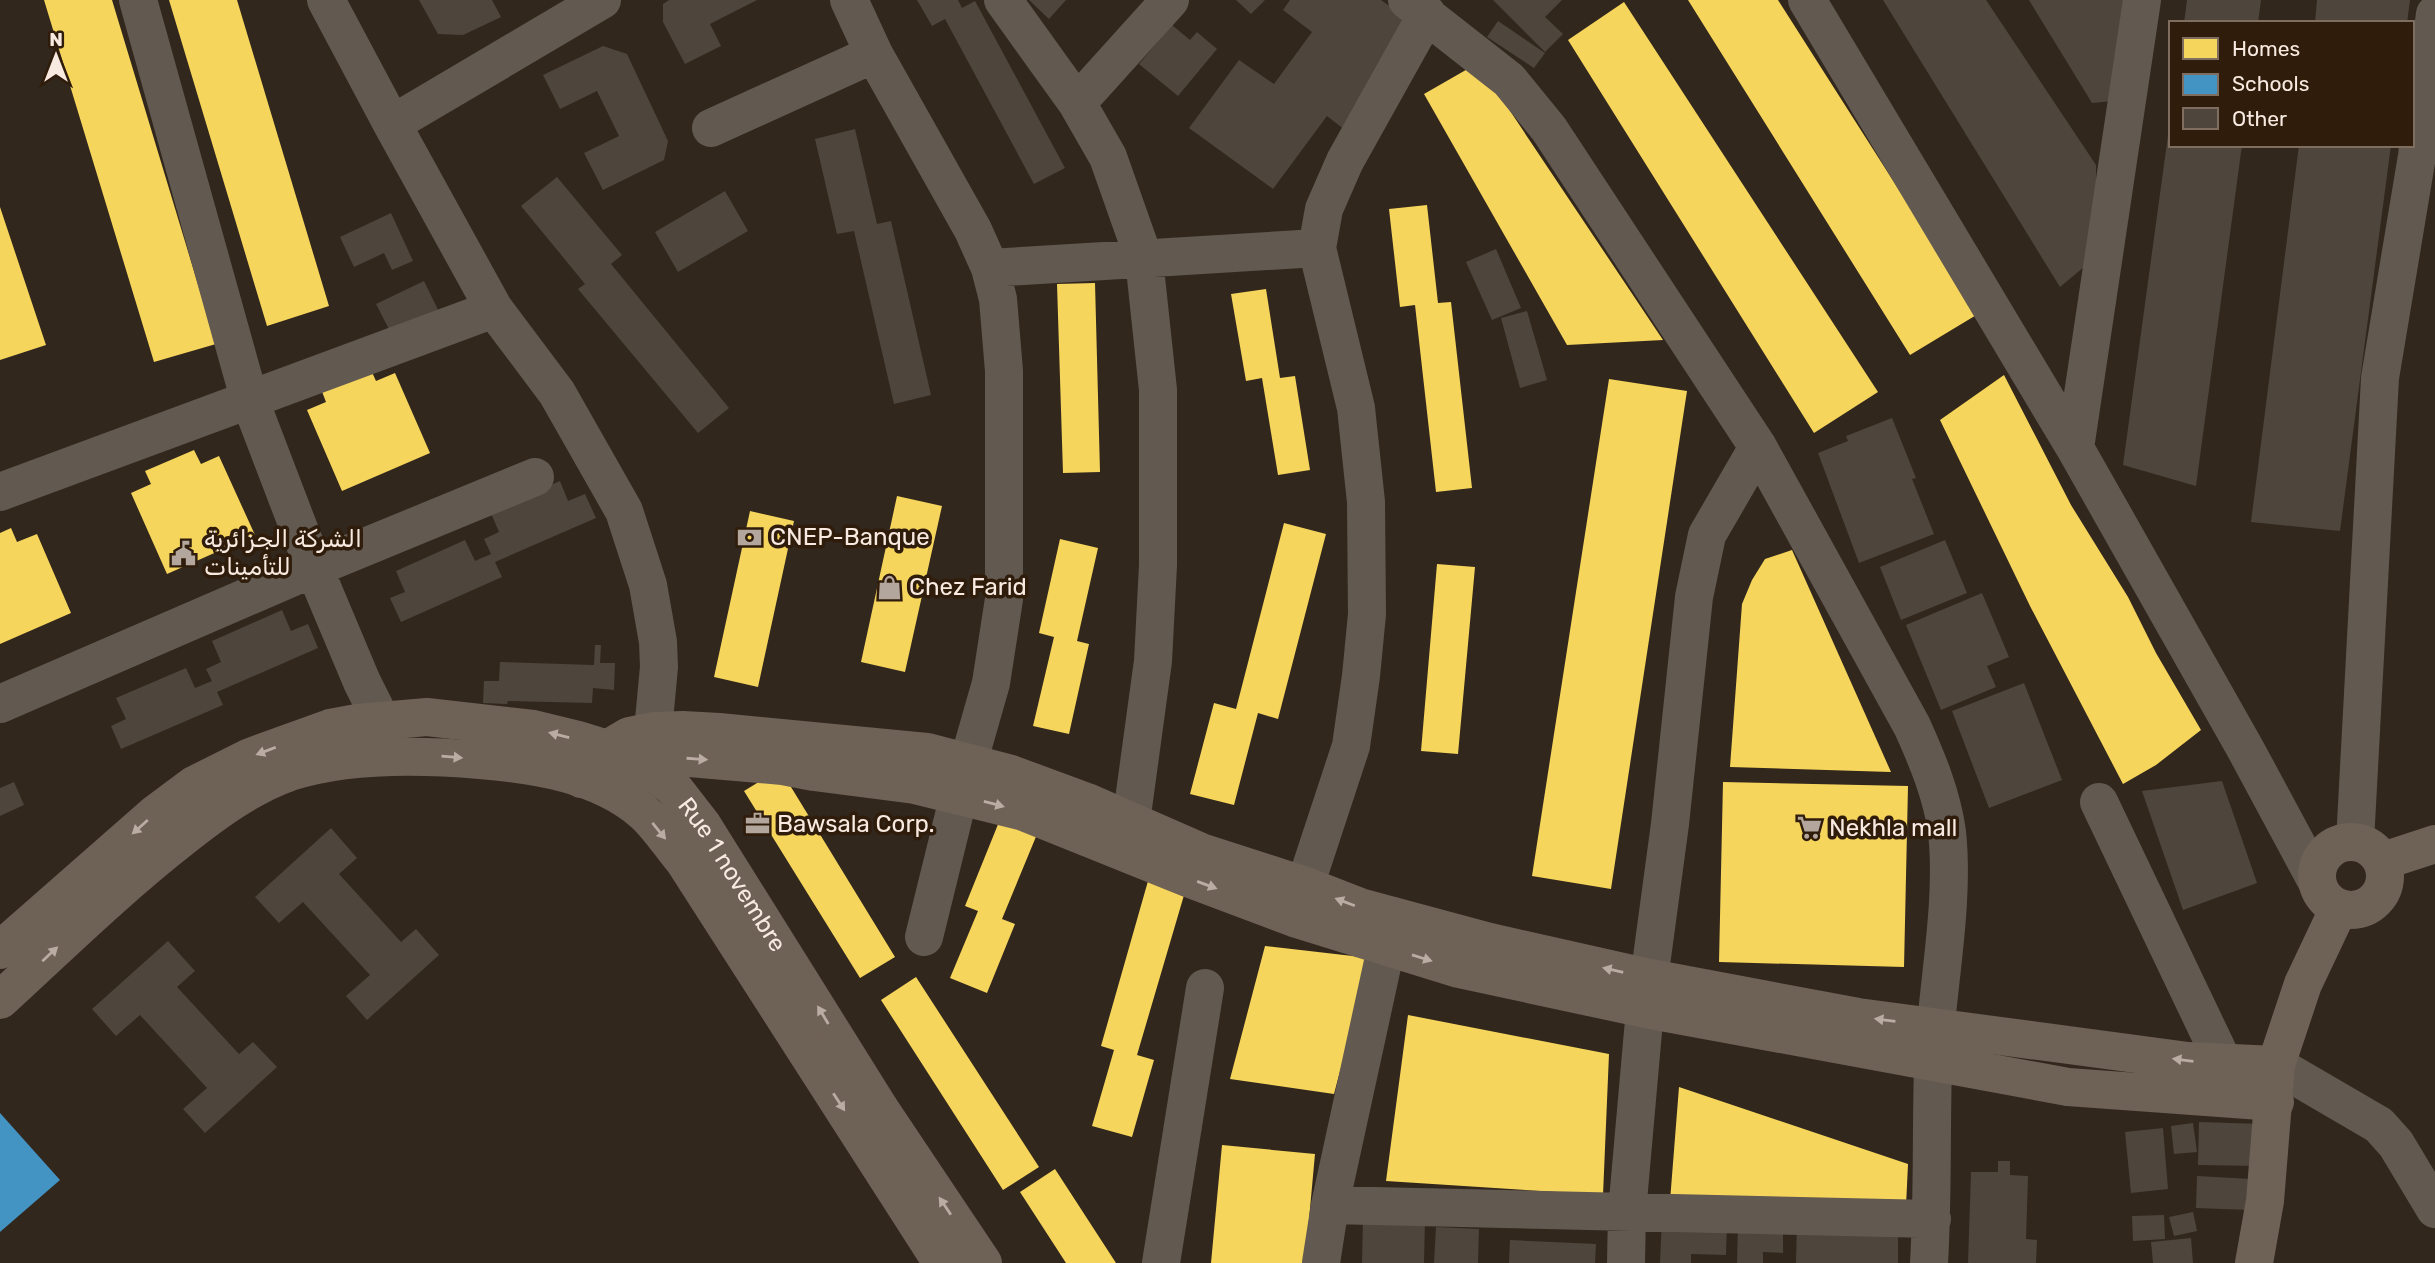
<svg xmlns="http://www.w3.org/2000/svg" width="2435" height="1263" viewBox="0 0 2435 1263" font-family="Rubik,'Noto Naskh Arabic',sans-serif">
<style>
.homes{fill:#f6d55c}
.schools{fill:#4393c3}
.building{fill:#4e453d}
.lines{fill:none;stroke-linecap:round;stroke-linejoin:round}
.minor{stroke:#625951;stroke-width:38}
.major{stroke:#6e6156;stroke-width:38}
.oneway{fill:#baaca2}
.labels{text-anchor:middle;stroke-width:7;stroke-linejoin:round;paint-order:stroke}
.poi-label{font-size:24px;fill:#f8eae0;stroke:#2f1c0b;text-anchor:start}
.street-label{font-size:24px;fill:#f8eae0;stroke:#2f1c0b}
</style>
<rect width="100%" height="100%" fill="#32271d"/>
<path class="homes" d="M44,0H112L216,344L154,362Z
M169,0H237L329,306L267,326Z
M1688,0H1778L1978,314L1910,355Z
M1624,2L1878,392L1814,433L1568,40Z
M1478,63L1663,340L1567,345L1424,94Z
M1427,205L1438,303L1451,302L1472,488L1436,492L1415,305L1400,307L1389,209Z
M0,207L46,345L0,360Z
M1095,283L1100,472L1063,473L1057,284Z
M1266,289L1280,378L1295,376L1310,470L1278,475L1262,378L1246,381L1231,294Z
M370,368L376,381L395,373L430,453L342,491L307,410L326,402L321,389Z
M2004,375L2071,505L2128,597L2156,653L2201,730L2156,765L2123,784L2030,606L1940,420Z
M1609,379L1687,391L1611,889L1532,876Z
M194,450L201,464L219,456L255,535L167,574L131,493L151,484L145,471Z
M897,496L942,506L905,672L861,662Z
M750,511L794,521L758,687L714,677Z
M1284,523L1326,534L1278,719L1258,713L1234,805L1190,794L1214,703L1236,709Z
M11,528L17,542L37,534L71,613L0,644V533Z
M1060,539L1098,548L1077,641L1089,644L1069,734L1033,726L1054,637L1039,633Z
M1792,550L1891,772L1730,767L1742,604L1752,580L1765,559Z
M1437,564L1475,567L1458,754L1421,751Z
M780,769L895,957L860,978L744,791Z
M1723,782L1908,786L1904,967L1719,962Z
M1003,812L1040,827L1002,919L1015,924L987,993L950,978L978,911L965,906Z
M1150,874L1187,885L1137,1055L1154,1060L1132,1137L1092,1126L1114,1050L1101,1046Z
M1265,946L1370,958L1334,1094L1230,1079Z
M916,977L1039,1167L1003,1190L881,1000Z
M1408,1015L1609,1054L1603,1195L1386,1181Z
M1679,1087L1908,1164L1906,1206L1670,1201Z
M1222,1145L1315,1154L1305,1263H1211Z
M1055,1169L1116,1263H1066L1020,1192Z"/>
<path class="schools" d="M0,1113L60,1180L0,1232Z"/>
<path class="building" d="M419,0H492L501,17L463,35L438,34Z
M669,0H757L710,24L721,46L685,64L663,22V4Z
M917,0H958L962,8L975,1L1065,168L1034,184L945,19L932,26Z
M1029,0H1066L1049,19Z
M1236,0H1265L1251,14Z
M1290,0H1381L1420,28L1345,130L1327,116L1273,189L1189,128L1239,60L1274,84L1312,32L1283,10Z
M1493,0H1562L1545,17L1563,34L1545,52Z
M1883,0H1986L2096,165V257L2060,287Z
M2029,0H2124L2125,100L2092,103Z
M2187,0H2261L2258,23H2184Z
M2317,0H2410L2407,23H2315Z
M1498,21L1545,53L1534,68L1487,37Z
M1172,25L1190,40L1197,32L1217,49L1178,96L1139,64Z
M603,46L627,54L668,141L664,160L603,190L584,153L619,136L597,91L560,109L543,75Z
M2169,128L2171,145H2242L2196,486L2123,465Z
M855,129L877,224L891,221L931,395L894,404L854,231L837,234L815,139Z
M2299,145H2391L2340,531L2251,522Z
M557,177L622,255L611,264L729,408L698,433L578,289L585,284L521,206Z
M725,191L748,231L678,272L655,232Z
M391,213L413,261L392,270L384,253L354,267L340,237Z
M1496,249L1521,308L1492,320L1466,262Z
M424,281L442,318L395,341L376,304Z
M1527,311L1547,380L1520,388L1501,318Z
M1892,418L1916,478L1912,479L1934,534L1859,563L1818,453L1848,441L1846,436Z
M560,481L568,501L585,494L596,518L495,562L502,577L401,622L390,598L405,592L396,571L465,540L475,561L491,554L484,539L499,532L490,511Z
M1945,540L1967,593L1901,620L1880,567Z
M1982,593L2009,657L1987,666L1996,687L1941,710L1906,625Z
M282,610L291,631L308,624L318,648L217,692L223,705L121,749L111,726L126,719L116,698L186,668L195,688L212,681L206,669L221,662L212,641Z
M595,645H601L600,663H615L614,690L593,688L592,703L508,701L507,704L483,703L484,681H499L500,662L594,665Z
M2024,683L2062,780L1989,808L1952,711Z
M2222,781L2257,883L2183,910L2142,791Z
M14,782L24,805L0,816V788Z
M331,828L357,858L339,874L401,942L416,929L439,955L367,1020L346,996L370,975L303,902L279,923L255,897Z
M168,941L195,971L177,987L239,1054L253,1042L277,1067L205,1133L183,1109L207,1088L140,1015L116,1036L92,1009Z
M2199,1122L2262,1124L2260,1166L2198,1165Z
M2193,1123L2197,1152L2174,1154L2171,1126Z
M2163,1128L2168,1189L2131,1193L2125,1132Z
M1998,1161H2010V1175L2028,1176L2026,1239L2037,1240L2036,1263H1968L1971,1172H1998Z
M2197,1176L2251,1179L2250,1210L2196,1208Z
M2193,1212L2197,1231L2174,1236L2169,1217Z
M2164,1215L2165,1239L2133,1241L2132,1216Z
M1363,1217L1425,1219L1424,1263H1362Z
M1662,1218L1727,1220L1726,1255L1691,1254V1263H1660Z
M1797,1222L1898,1223V1263H1796Z
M1738,1223L1783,1224V1253L1763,1252V1263H1737Z
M1436,1227L1479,1229L1478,1263H1434Z
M2191,1238L2193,1263H2153L2151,1242Z
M1510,1240L1596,1244L1595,1263H1509Z"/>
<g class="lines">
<path class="minor" d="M138,0L249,398L314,568L362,682L381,720L392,752
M326,0L392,124L494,309L557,393L624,511L648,585L658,642L659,667L653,731L655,760
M849,0L874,54L973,230L990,268L998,299L1004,371V599L991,683L959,795L924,937
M1003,0L1077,103L1108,157L1144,259L1158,390V565L1153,661L1131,822
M1407,0L1509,80L1549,129L1758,447L1912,726C1927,759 1942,795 1947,832C1955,906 1936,991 1933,1066C1931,1132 1933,1197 1929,1263
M1807,0L2075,448L2246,750L2317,882
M1077,103L1170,0
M392,124L602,0
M711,128L874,54
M990,268L1317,248
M2075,448L2142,0
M0,492L494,309
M0,704L314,568L535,477
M2099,802L2224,1064
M2355,842L2380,378L2417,156L2435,14
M1295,916L1351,746L1361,676L1367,614L1366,502L1356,408L1317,248L1324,209L1345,161L1427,14
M2276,1065L2379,1125L2396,1144L2435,1209
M1330,1205L1932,1219
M1161,1263L1205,988
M1321,1263L1330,1205L1393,916
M1626,1263L1627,1212L1645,1009L1670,824L1694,597L1707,535L1758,447"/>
<g class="major">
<path d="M581,779L607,749L629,736L653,731L683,730L719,732L927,752L1011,774L1087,802L1201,852L1306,886L1360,907L1490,942L1650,978L1858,1017L2188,1061L2276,1065"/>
<path d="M619,794L643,766L655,760L678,757L783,766L814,772L915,785L1024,812L1188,878L1294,918L1459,969L1645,1009L2068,1087L2275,1102"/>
<circle cx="2351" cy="876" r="34"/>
<path d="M2383,861L2435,844"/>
<path id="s1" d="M0,950L155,814L194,785L250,757L330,728L357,723L427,717L533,729L578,740L607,749L643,766L672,786L703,826L880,1109L983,1263"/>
<path d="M0,1000C60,945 118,888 182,838C215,812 250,786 290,772C346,754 422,755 480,760C537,765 599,774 643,812C659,826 671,846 684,861L942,1263"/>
<path d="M2254,1263L2265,1201L2276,1065L2303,984L2339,908"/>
</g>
</g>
<defs><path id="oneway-solid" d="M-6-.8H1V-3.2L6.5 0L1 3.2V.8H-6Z" transform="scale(1.75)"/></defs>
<g class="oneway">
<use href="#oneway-solid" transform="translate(559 735) rotate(-166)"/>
<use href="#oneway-solid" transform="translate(266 751) rotate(159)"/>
<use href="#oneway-solid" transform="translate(452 757) rotate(5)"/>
<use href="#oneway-solid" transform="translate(697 759) rotate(4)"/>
<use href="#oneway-solid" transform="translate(994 804) rotate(15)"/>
<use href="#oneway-solid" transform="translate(140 827) rotate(138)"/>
<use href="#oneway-solid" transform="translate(659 831) rotate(51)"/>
<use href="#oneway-solid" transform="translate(1207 885) rotate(20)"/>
<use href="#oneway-solid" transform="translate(1345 902) rotate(-159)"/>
<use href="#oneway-solid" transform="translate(50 954) rotate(-43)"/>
<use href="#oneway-solid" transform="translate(1422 958) rotate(17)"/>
<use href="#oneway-solid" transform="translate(1613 970) rotate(-167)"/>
<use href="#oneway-solid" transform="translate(823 1015) rotate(-121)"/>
<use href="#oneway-solid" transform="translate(1885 1020) rotate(-173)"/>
<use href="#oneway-solid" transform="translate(2183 1060) rotate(-173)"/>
<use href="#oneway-solid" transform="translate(839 1102) rotate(57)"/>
<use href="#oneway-solid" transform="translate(945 1206) rotate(-124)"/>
</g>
<defs>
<symbol id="bank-bare" viewBox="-9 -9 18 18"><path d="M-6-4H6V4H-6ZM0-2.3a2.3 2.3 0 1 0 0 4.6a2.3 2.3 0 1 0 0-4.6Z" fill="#b3a69c" stroke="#2f1c0b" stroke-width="2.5" paint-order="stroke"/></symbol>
<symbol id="civic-bare" viewBox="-9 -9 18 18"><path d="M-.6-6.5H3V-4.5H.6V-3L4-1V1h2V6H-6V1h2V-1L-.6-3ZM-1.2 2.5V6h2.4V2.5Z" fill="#b3a69c" stroke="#2f1c0b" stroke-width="2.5" paint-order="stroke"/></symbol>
<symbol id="shop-bare" viewBox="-9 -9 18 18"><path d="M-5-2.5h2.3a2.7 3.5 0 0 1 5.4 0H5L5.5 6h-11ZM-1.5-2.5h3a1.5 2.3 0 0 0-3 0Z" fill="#b3a69c" stroke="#2f1c0b" stroke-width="2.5" paint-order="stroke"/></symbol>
<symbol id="office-bare" viewBox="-9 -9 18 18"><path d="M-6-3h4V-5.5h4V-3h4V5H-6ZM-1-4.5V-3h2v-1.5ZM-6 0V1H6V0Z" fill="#b3a69c" stroke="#2f1c0b" stroke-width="2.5" paint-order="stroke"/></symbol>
<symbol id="supermarket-bare" viewBox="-9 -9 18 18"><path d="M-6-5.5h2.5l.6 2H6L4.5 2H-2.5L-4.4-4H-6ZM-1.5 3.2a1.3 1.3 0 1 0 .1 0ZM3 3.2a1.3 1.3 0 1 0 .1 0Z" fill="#b3a69c" stroke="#2f1c0b" stroke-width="2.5" paint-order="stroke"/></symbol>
</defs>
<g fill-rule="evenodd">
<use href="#bank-bare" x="732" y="520" width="35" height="35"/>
<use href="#civic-bare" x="166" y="536" width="35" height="35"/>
<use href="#shop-bare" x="872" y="570" width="35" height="35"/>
<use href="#office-bare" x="740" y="806" width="35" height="35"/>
<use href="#supermarket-bare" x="1792" y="810" width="35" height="35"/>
</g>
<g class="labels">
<g class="poi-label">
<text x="770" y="545">CNEP-Banque</text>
<text x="204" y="547">الشركة الجزائرية<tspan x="204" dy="28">للتأمينات</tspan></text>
<text x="909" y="595">Chez Farid</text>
<text x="777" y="832">Bawsala Corp.</text>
<text x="1829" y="836">Nekhla mall</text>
</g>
<g class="street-label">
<text dy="8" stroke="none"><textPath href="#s1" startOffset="866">Rue 1 novembre</textPath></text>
</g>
</g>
<rect x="2169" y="21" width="245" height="126" fill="#2f1c0b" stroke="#7f6e60" stroke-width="2"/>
<rect x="2183" y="38" width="35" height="21" fill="#f6d55c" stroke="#7f6e60" stroke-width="2"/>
<text x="2232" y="56" font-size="21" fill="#f8eae0">Homes</text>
<rect x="2183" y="74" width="35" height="21" fill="#4393c3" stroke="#7f6e60" stroke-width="2"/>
<text x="2232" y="91" font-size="21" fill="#f8eae0">Schools</text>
<rect x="2183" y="108" width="35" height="21" fill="#4e453d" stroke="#7f6e60" stroke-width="2"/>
<text x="2232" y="126" font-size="21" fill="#f8eae0">Other</text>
<g transform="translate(56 56)" stroke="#2f1c0b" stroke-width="5" paint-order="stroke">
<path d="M0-5L12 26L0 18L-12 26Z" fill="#f8eae0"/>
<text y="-10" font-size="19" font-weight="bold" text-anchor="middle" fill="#f8eae0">N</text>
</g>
</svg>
